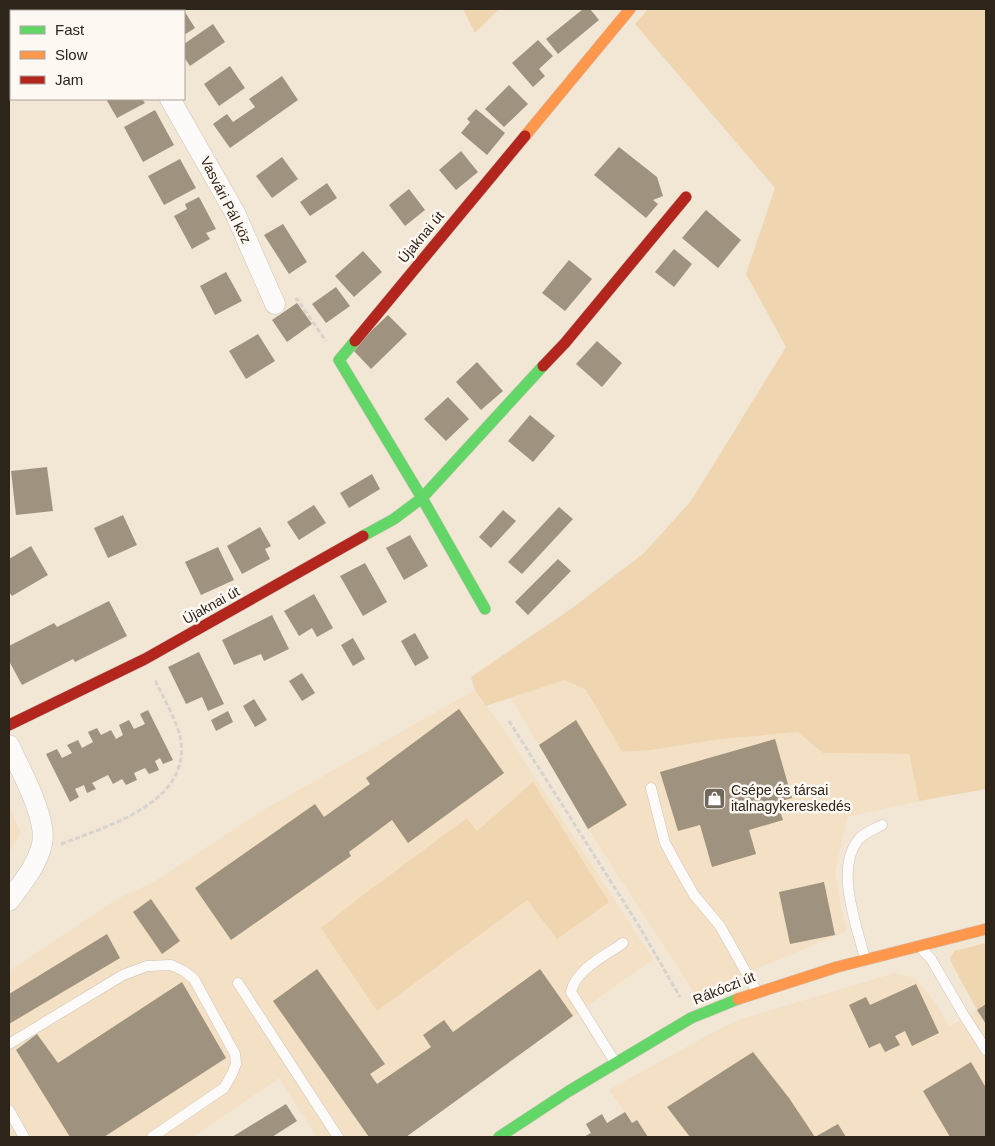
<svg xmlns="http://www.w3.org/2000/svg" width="995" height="1146" viewBox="0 0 995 1146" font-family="Helvetica,sans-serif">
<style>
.built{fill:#f4e0c4}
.green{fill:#efd6b1}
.building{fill:#9f927e}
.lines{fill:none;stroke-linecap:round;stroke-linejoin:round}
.lane-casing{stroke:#cec4b7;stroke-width:11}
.street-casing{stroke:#cec4b7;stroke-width:21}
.fast-casing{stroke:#cec4b7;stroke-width:12}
.slow-casing{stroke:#cec4b7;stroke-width:12}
.jam-casing{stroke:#cec4b7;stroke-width:12}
.path{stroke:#d7d3ce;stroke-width:3;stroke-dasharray:5 2.5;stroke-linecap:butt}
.lane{stroke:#fdfbf9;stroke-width:10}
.street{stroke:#fdfbf9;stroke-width:20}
.fast{stroke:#63d668;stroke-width:11}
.slow{stroke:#ff974d;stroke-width:11}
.jam{stroke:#b3261e;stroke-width:11}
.labels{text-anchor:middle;stroke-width:5;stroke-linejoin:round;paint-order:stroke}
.street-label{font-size:14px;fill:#2d251a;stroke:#fdf8f2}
.poi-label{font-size:14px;fill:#2d251a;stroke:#fdf8f2;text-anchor:start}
</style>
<rect width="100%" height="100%" fill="#f2e6d5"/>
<path class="built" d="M564,680L586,691L622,752L650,750L722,739L798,732L823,753L909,754L919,801L847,817L835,873L841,907L847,931L695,994L588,829L511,698Z
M475,690L502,727L653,959L406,1137H317L279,1078L193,1137H9V971L117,899L154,882L260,812Z
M9,805L21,833L9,853Z
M895,973L915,978L934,1001L950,1027L986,1004V1137H584L591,1133L602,1114L607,1123L625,1112L609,1090L712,1033L738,1020Z"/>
<path class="green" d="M463,9H499L475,33Z
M648,9H986V789L919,801L909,754L823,753L798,732L722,739L650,750L622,752L586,690L564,680L486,706L475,690L471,677L571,609L644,553L691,501L786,347L746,274L775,188L635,24Z
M533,782L609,902L557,939L527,900L377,1011L321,928L359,898L467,818L477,831Z
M986,943V1004L977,1010L953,966L950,958L954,951Z"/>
<path class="building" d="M58,9H73L74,10L77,9H92L93,11H59Z
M164,9H183L195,28L184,35V11H160Z
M583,9H590L599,20L558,54L546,39Z
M213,24L225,42L190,66L184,57V44Z
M538,40L553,56L539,69L545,76L533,87L512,63Z
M230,66L245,88L219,106L204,84Z
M282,76L298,100L230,148L213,124L227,114L233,122L255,107L249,99Z
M509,85L528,104L504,127L485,109Z
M106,99H142L145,103L117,118Z
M476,109L505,133L487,155L461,133L470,122L467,119Z
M155,110L174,145L143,162L124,127Z
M619,147L657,177L663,196L653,200L658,204L646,218L594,175Z
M461,151L478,172L456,190L439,170Z
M282,157L298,179L272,198L256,176Z
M180,159L196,188L164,205L148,176Z
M327,183L337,198L310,216L300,202Z
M409,189L425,210L405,226L389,205Z
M199,197L216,229L206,233L210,239L192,249L174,216L187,209L185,204Z
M706,210L741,240L718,268L682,238Z
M283,224L307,262L289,274L264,235Z
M674,249L692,264L674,287L655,272Z
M363,251L382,272L354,297L335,276Z
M569,260L592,279L565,311L542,293Z
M226,272L242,301L215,315L200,286Z
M336,287L350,306L326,323L312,304Z
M297,303L312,324L287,342L272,320Z
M388,315L407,334L371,369L352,349Z
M258,334L275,361L246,379L229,351Z
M597,341L622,363L602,387L576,364Z
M477,362L503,391L481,410L456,382Z
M448,397L469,419L446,441L424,419Z
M530,415L555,436L533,462L508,441Z
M47,467L53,511L16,515L11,471Z
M372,474L380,489L349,508L340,493Z
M314,505L326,523L299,540L287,522Z
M559,507L573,519L522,574L508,562Z
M503,510L516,521L491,548L479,537Z
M123,515L137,545L108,558L94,528Z
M260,527L271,546L265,549L270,559L242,574L227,546Z
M410,535L428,566L404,580L386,548Z
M31,546L48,575L12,596L9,592V559Z
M218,547L234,580L201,595L185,562Z
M558,559L571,571L528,615L515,602Z
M365,563L387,602L363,616L340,576Z
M314,594L333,628L317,637L312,628L299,636L284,611Z
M109,601L127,636L75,662L73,659L22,685L9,661V646L54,623L57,627Z
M272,615L289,649L264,661L261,654L234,665L222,640Z
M415,633L429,658L415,666L401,641Z
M353,638L365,659L353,666L341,645Z
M199,652L224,704L208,711L202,697L186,704L168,667Z
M302,673L315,693L302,701L289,681Z
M254,699L267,720L255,727L243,706Z
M459,709L504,773L408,843L392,820L349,852L351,856L231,940L195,888L315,804L324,817L370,784L366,778Z
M148,710L173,760L163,764L160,758L155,761L159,770L149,774L145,768L134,773L137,780L126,785L122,779L113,784L108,775L92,783L96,789L87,793L84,785L75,789L79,797L70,802L46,754L57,749L62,758L72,753L67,745L78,740L82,748L93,742L88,732L97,728L101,735L111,730L116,739L123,735L119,725L129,720L134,729L145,724L140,714Z
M228,711L233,722L216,731L211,720Z
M576,720L627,805L588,829L539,745Z
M775,739L792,798L777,802L783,820L749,830L756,854L712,867L700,825L678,831L660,772Z
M824,882L835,935L790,944L779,892Z
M151,899L180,941L162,954L133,912Z
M107,934L120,958L9,1024V994Z
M317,969L385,1064L370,1074L377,1084L431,1047L423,1035L444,1020L453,1032L540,969L573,1016L406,1137H369L273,1001Z
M182,982L226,1058L104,1137H70L16,1050L37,1034L58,1063Z
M916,984L939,1033L912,1046L905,1031L895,1036L900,1045L885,1052L880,1043L869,1048L849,1005L866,997L870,1005Z
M986,1004V1024L977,1010Z
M753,1052L789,1098L815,1137L838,1124L846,1137H690L667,1107Z
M971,1062L986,1088V1137H950L923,1091Z
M286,1104L297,1121L272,1137H232Z
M625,1112L632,1123L637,1120L648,1137H584L591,1133L586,1124L602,1114L607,1123Z"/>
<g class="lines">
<defs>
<path id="lane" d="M651,788L665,843L677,865L694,895L720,926L756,990
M920,947L931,959L965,1017L986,1050
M865,959C857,926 834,868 859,839C865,832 875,829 882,825
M238,983L338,1137
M9,1044L123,975L147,966L171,965L184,971L194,979L235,1054L236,1064L232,1074L224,1088L152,1137
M615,1062L571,992C576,969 605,956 623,943
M9,1110L24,1137"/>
<path id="street" d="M113,9L114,11
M170,99L235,213L275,304
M9,745C20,769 48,819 42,844C37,866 22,883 9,901"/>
<path id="fast" d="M355,341L339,360L422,498L485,609
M363,536L394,519L422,498L543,366
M499,1137L569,1091L691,1018L738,999"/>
<path id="slow" d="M525,136L630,9
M738,999L837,967L986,929"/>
<path id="jam" d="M355,341L525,136
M543,366L565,343L686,197
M9,725L145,659L363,536"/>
</defs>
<use href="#lane" class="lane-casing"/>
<use href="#street" class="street-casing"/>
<use href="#fast" class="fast-casing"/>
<use href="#slow" class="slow-casing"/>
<use href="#jam" class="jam-casing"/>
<path class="path" d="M295,300L297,299L326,341
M509,721L639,926L680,997
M61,844C108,826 194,802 180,736C177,722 162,695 155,680"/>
<use href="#lane" class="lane"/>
<use href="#street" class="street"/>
<use href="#fast" class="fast"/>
<use href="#slow" class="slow"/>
<use href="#jam" class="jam"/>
</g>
<defs>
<symbol id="shop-square" viewBox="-11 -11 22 22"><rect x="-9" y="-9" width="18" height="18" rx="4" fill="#72695b" stroke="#fdf8f2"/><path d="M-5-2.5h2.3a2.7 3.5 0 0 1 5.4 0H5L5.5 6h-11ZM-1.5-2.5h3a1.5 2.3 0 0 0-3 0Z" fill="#fff"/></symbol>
</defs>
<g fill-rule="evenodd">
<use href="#shop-square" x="702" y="786" width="25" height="25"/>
</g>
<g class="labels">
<g class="street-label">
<text transform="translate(226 200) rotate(63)" y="5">Vasvári Pál köz</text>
<text transform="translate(421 237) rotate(-50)" y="5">Újaknai út</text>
<text transform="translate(211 605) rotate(-29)" y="5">Újaknai út</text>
<text transform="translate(724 988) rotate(-22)" y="5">Rákóczi út</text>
</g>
<g class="poi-label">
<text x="731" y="795">Csépe és társai<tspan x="731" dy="16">italnagykereskedés</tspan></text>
</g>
</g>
<rect width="995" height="1146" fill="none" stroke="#2d251a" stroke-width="20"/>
<rect x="10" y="10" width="175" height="90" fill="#fdf8f2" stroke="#aaa49c"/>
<rect x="20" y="26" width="25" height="8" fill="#63d668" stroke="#aaa49c"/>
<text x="55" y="35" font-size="15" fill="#2d251a">Fast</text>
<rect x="20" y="51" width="25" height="8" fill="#ff974d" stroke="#aaa49c"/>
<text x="55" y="60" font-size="15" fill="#2d251a">Slow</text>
<rect x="20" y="76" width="25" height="8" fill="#b3261e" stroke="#aaa49c"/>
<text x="55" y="85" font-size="15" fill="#2d251a">Jam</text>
</svg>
